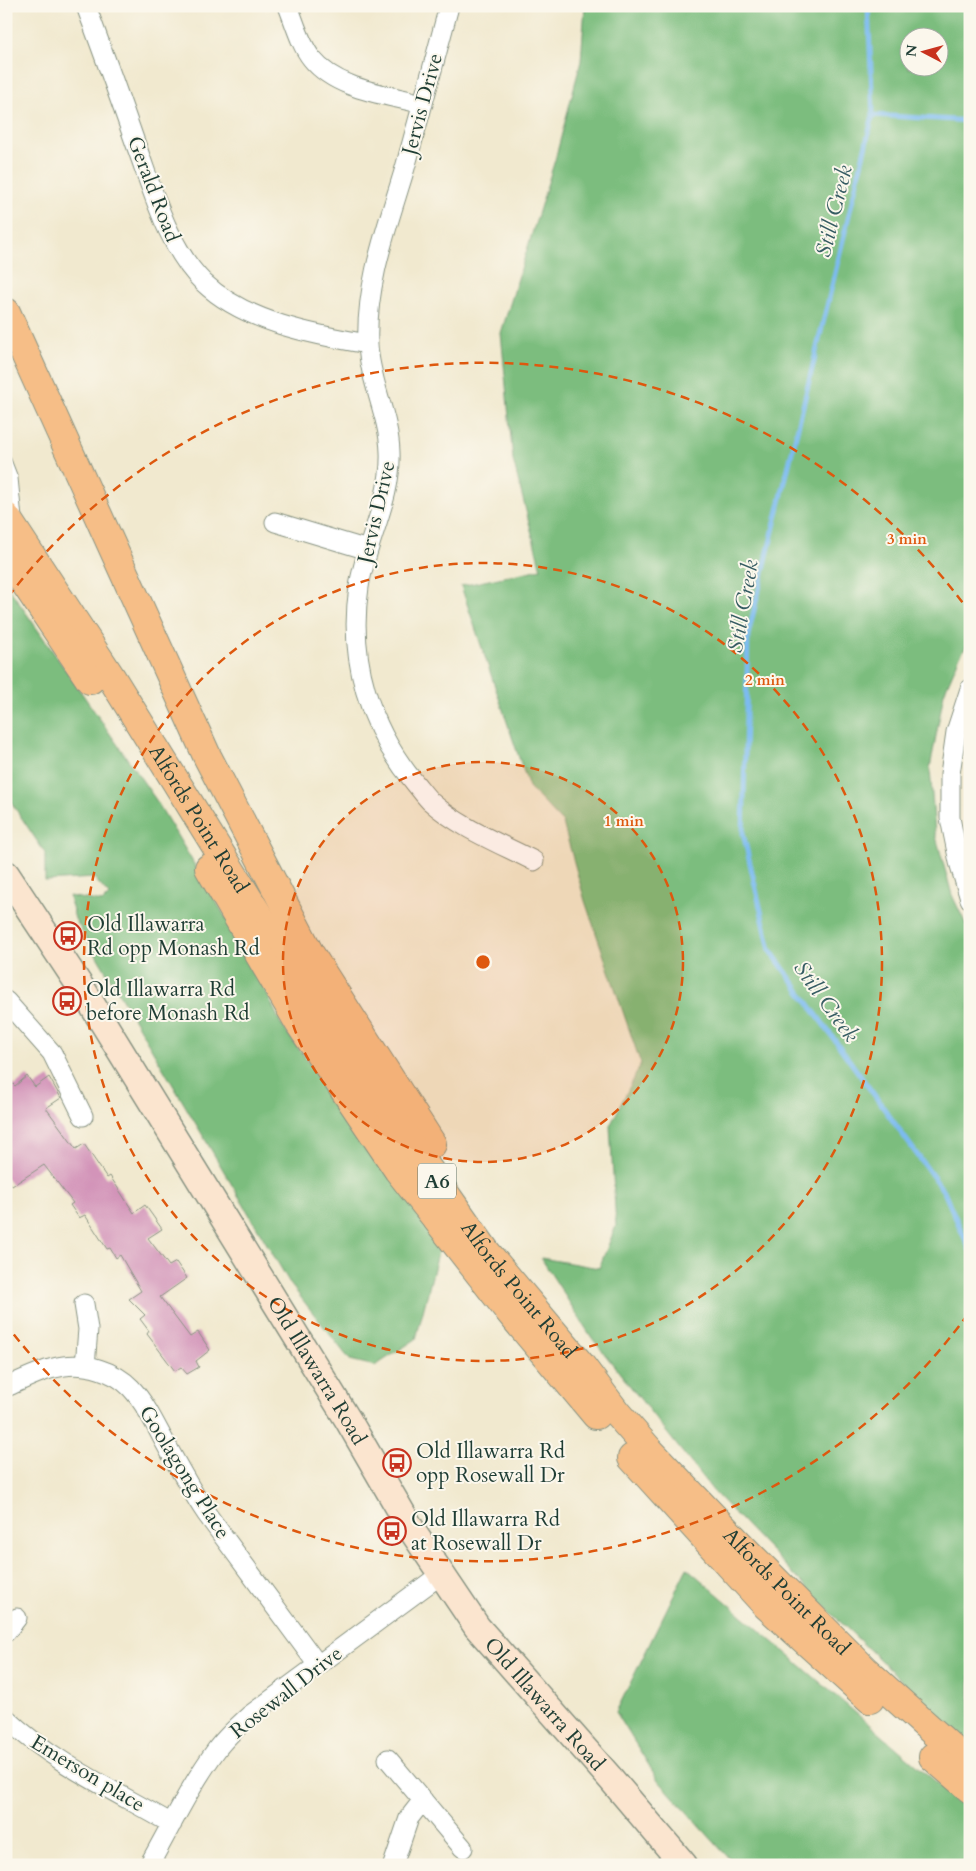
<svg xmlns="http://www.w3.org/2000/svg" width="976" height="1871" viewBox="0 0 976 1871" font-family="Cardo,serif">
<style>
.forest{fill:#7cbd7e;stroke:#4e7d59;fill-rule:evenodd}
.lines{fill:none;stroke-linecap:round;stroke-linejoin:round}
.stream{stroke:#7cbbf0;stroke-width:5}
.building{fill:#d394b9}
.lane-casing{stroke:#889382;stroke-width:11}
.street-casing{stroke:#889382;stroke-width:21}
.secondary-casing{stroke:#889382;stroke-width:29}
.highway-casing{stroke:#889382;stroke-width:30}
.lane{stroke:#fff;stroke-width:9}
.street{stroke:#fff;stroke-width:19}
.secondary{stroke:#fbe5cf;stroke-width:26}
.highway{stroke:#f6be87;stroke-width:28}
.ring{fill:none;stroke:#de580e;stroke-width:2.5;stroke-dasharray:9 6}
.labels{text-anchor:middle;stroke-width:4;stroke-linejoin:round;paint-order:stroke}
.shield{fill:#fbf7ec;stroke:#61756b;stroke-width:1}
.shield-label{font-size:20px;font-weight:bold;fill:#1f3d34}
.street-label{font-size:21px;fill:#1f3d34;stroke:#fbf7ec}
.poi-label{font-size:21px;fill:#1f3d34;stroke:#fbf7ec;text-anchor:start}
.water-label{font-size:22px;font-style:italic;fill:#365c63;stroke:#fbf7ec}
.centre{fill:#de580e;stroke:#fbf7ec;stroke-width:2.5}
.ring-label{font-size:15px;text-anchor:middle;font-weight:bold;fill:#de580e;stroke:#fbf7ec;stroke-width:4;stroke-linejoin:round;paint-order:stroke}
</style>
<rect width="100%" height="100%" fill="#fbf7ec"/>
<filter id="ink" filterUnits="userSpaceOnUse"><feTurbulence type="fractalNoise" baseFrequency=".02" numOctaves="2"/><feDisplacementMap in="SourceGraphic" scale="10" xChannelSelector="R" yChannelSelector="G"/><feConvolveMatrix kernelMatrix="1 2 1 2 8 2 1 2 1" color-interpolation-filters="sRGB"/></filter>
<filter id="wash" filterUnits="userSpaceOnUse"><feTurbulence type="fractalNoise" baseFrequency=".0096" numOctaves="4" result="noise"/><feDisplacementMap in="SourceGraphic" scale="20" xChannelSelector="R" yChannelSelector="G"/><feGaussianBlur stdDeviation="1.12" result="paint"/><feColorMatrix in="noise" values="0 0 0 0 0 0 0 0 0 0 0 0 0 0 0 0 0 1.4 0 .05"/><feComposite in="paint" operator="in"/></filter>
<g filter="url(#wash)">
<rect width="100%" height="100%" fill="#f1e9cf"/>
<path class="forest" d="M585,6H970V640L959,658L944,693L930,768L935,833L952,895L970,933V1743L945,1722L830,1612L714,1492L592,1338L541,1258L599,1268L616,1226L610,1126L641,1064L585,901L563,823L529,787L461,586L541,569L513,460L501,333L555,160L581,61ZM908,38H938V68H908Z
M6,584L156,800L251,960L281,1024L440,1245L416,1339L375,1366L350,1360L291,1285L75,919L69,896L102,902L109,895L94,878L45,881V853L13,805L6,789Z
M687,1568L970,1811V1865H735L658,1780L616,1712Z"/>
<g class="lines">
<path class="stream" d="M868,6L873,115L748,635L743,833L770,950L944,1192L970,1250
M873,115L970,121"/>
</g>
<g id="blocks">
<path class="building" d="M27,1076L35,1087L49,1077L61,1098L46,1108L76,1149L84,1144L107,1178L110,1176L134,1213L145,1205L162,1229L148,1238L169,1266L176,1262L187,1278L160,1297L190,1337L198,1332L210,1350L196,1361L199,1367L187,1374L181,1367L175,1371L147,1334L149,1331L140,1319L145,1315L129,1299L141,1291L120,1255L116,1258L110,1248L107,1249L85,1215L79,1218L70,1205L73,1203L44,1165L12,1186L6,1177V1077L15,1086Z"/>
</g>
</g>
<g filter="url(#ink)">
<use href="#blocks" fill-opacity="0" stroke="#889382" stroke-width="1"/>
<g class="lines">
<defs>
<path id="lane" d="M6,460L13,478L17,518"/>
<path id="street" d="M86,6C103,52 120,99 136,145C153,191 168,248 204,283C245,322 314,335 368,344
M288,6C295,23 300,44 312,59C337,90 386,94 423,104
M449,6C435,60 420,114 405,168C388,225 365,284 368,345C370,382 389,416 390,452C392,499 366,541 359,587C348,658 369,728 415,783C420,789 425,796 430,801C460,828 499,843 534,861
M275,522L368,550
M970,689L956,732L950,774V818L959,862L970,899
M6,1001L52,1053L83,1116
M84,1304L88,1329L85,1366
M6,1387C25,1379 43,1369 64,1366C87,1363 115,1371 131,1388C144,1402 153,1420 162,1437C176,1463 190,1489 206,1513L318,1665
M6,1632L17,1618
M6,1718C52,1762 117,1792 172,1824
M388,1759L463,1848
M149,1865C171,1826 191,1784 217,1749C226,1737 238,1726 249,1716L440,1575
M393,1865L409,1818L423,1800"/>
<g id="secondary">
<path id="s1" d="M6,874L86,995L348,1420L413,1532L477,1627L611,1779L684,1865"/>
</g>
<g id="highway">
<path d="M6,312L207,756L309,952L432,1144"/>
<path id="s2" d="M6,517L111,677L328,1027L487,1253L580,1364L616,1412L650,1451L746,1551L866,1671L970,1765"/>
<path d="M6,555L90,680"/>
<path d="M209,868L299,1023L398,1170L508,1310L596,1415"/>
<path d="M632,1458L766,1605L870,1699"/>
<path d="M933,1757L970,1789"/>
</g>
</defs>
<use href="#lane" class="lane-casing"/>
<use href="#street" class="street-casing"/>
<use href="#secondary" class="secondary-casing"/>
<use href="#highway" class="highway-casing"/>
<use href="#lane" class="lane"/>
<use href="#street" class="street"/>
<use href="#secondary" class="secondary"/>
<use href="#highway" class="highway"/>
</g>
</g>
<circle cx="483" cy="962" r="200" fill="#de580e" fill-opacity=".12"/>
<g class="ring">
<circle cx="483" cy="962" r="200"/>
<circle cx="483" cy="962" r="399"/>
<path d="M968 1314A599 599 0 0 1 8 1327M8 597A599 599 0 0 1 968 610"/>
</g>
<defs>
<symbol id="bus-ring" viewBox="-11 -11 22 22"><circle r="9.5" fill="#fbf7ec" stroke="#c8321e" stroke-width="1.5"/><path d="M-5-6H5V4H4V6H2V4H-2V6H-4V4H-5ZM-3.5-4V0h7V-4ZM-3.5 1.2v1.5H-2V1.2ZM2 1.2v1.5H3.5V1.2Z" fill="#c8321e"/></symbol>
</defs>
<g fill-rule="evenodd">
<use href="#bus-ring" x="52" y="920" width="32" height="32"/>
<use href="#bus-ring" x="51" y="985" width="32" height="32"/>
<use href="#bus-ring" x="381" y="1447" width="32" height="32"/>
<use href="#bus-ring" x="376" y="1515" width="32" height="32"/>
</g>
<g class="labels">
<rect class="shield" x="418" y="1163.5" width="38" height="35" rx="4"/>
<g class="shield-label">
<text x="437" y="1188">A6</text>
</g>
<g class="street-label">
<text transform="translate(422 104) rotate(-75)" y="7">Jervis Drive</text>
<text transform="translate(154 189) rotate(69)" y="7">Gerald Road</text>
<text transform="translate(376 512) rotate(-77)" y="7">Jervis Drive</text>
<text dy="7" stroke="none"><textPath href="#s2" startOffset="358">Alfords Point Road</textPath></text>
<text dy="7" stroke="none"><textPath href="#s2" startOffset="928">Alfords Point Road</textPath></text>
<text dy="7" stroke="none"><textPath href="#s1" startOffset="586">Old Illawarra Road</textPath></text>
<text transform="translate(185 1472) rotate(58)" y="7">Goolagong Place</text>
<text dy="7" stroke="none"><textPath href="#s2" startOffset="1332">Alfords Point Road</textPath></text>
<text transform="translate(286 1692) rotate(-38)" y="7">Rosewall Drive</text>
<text dy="7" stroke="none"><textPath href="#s1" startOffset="991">Old Illawarra Road</textPath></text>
<text transform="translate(88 1773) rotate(31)" y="7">Emerson place</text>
</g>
<g class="poi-label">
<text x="87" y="931">Old Illawarra<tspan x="87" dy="24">Rd opp Monash Rd</tspan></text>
<text x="86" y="996">Old Illawarra Rd<tspan x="86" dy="24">before Monash Rd</tspan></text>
<text x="416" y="1458">Old Illawarra Rd<tspan x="416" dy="24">opp Rosewall Dr</tspan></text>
<text x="411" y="1526">Old Illawarra Rd<tspan x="411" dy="24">at Rosewall Dr</tspan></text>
</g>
<g class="water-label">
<text transform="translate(833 211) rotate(-76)" y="8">Still Creek</text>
<text transform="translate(742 606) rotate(-80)" y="8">Still Creek</text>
<text transform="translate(827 1001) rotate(54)" y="8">Still Creek</text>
</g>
</g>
<circle cx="483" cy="962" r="8" class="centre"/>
<g class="ring-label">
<text x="907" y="544">3 min</text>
<text x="765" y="685">2 min</text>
<text x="624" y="826">1 min</text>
</g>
<rect width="976" height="1871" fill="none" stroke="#fbf7ec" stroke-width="25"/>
<g transform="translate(924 52) rotate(276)"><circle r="24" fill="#fbf7ec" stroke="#a3ada2"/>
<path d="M0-4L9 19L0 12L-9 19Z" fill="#c8321e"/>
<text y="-8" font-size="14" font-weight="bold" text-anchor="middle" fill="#1f3d34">N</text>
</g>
</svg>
